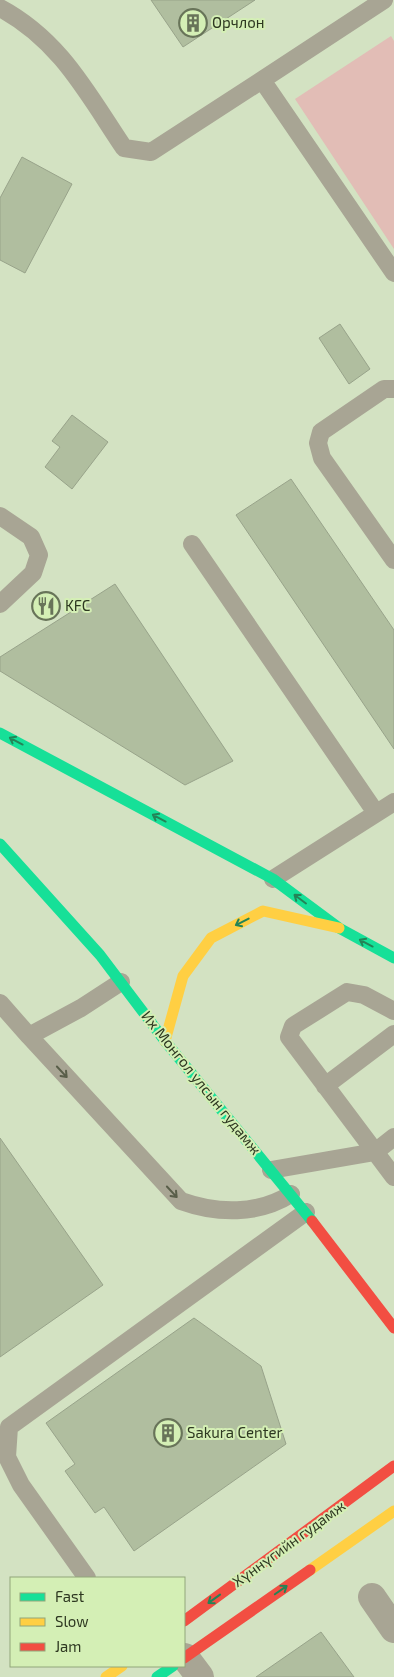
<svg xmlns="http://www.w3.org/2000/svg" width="394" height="1677" viewBox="0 0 394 1677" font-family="'Exo 2',sans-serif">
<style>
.green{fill:#e2bdb6}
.building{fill:#b0be9f;stroke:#98a38a}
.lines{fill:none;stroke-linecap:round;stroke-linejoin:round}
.lane{stroke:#a8a594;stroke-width:18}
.street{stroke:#a8a594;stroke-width:28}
.fast{stroke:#16e098;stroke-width:11}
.slow{stroke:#ffcf43;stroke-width:11}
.jam{stroke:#f24e42;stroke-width:11}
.oneway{stroke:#238457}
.oneway2{stroke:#595e49}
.labels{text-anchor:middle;stroke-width:4;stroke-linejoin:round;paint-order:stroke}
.poi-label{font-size:15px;fill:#2e3821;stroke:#d4efb5;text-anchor:start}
.street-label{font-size:15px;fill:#2e3821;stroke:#d4efb5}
</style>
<rect width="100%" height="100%" fill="#d3e2c2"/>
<path class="green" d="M391,36L394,41V249L295,99Z"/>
<path class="building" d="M151,0H255L183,47Z
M22,157L72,184L25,273L0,260V198Z
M340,324L370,369L349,384L319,338Z
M72,415L108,442L72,489L45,467L60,447L52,441Z
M291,479L394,630V749L236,515Z
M115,584L233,761L185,785L0,671V657Z
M0,1138L103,1285L0,1357Z
M194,1318L261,1366L286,1444L134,1551L104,1507L95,1513L65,1471L75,1464L46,1423Z
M321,1632L354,1677H256Z"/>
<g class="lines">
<path class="lane" d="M384,0L262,80L394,273
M0,8C60,40 87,93 124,148L151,152L262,80
M394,389H384L321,432L318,443L322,458L394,560
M0,516L31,537L39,555L33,573L0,604
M192,544L376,813
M273,879L394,802
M0,1003L29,1036L81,1008L121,982
M394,1011L364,995L347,992L293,1026L289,1037L394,1177
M29,1036L181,1201C217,1214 258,1215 291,1194
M325,1086L394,1034
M271,1170L375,1152L394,1137
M87,1578L21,1485L7,1457L9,1427L306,1212"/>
<path class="street" d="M372,1597L394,1629
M185,1657L200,1677"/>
<path class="fast" d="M0,733L273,879L339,928L394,958
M0,844L100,955L165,1041L312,1221
M157,1677L173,1666"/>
<path class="slow" d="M165,1041L183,976L211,938L263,911L339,928
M310,1570L394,1511
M106,1677L122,1666"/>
<path class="jam" d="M312,1221L394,1328
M184,1621L394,1466
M184,1658L310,1570"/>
</g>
<defs><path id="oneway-shaft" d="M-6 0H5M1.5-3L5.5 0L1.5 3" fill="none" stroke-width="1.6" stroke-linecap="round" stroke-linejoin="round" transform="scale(1.25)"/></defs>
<g class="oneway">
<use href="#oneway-shaft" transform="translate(16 741) rotate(-152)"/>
<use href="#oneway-shaft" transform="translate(159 818) rotate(-152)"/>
<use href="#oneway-shaft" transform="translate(300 899) rotate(-143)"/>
<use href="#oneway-shaft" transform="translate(242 922) rotate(153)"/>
<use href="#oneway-shaft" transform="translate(366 943) rotate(-152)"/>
<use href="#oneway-shaft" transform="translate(281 1590) rotate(-35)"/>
<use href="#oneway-shaft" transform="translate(214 1599) rotate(144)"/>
</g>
<g class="oneway2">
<use href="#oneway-shaft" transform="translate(62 1072) rotate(47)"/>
<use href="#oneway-shaft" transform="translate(172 1192) rotate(47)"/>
</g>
<defs>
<symbol id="building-ring" viewBox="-11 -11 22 22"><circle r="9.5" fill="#d4efb5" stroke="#687459" stroke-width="1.5"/><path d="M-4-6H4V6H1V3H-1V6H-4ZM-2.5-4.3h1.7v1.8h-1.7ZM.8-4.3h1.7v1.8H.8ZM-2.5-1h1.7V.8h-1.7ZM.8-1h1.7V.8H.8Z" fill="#687459"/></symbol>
<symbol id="restaurant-ring" viewBox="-11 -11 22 22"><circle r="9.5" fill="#d4efb5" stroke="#687459" stroke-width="1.5"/><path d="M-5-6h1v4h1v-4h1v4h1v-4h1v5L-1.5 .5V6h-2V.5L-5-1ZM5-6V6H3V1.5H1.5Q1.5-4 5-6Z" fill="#687459"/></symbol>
</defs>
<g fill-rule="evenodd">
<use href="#building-ring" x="177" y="7" width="32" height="32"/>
<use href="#restaurant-ring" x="30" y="590" width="32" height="32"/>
<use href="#building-ring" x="152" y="1417" width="32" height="32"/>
</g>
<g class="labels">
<g class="poi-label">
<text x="212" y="28">Орчлон</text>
<text x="65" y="611">KFC</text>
<text x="187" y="1438">Sakura Center</text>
</g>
<g class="street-label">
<text transform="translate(201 1083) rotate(51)" y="5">Их Монгол улсын гудамж</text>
<text transform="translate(289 1544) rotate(-36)" y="5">Хүннүгийн гудамж</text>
</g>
</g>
<rect x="10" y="1577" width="175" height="90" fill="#d4efb5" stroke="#92a67a"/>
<rect x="20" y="1593" width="25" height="8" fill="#16e098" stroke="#92a67a"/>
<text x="55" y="1602" font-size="15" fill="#2e3821">Fast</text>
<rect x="20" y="1618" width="25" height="8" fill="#ffcf43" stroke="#92a67a"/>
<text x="55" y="1627" font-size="15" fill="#2e3821">Slow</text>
<rect x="20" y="1643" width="25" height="8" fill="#f24e42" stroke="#92a67a"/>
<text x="55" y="1652" font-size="15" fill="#2e3821">Jam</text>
</svg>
